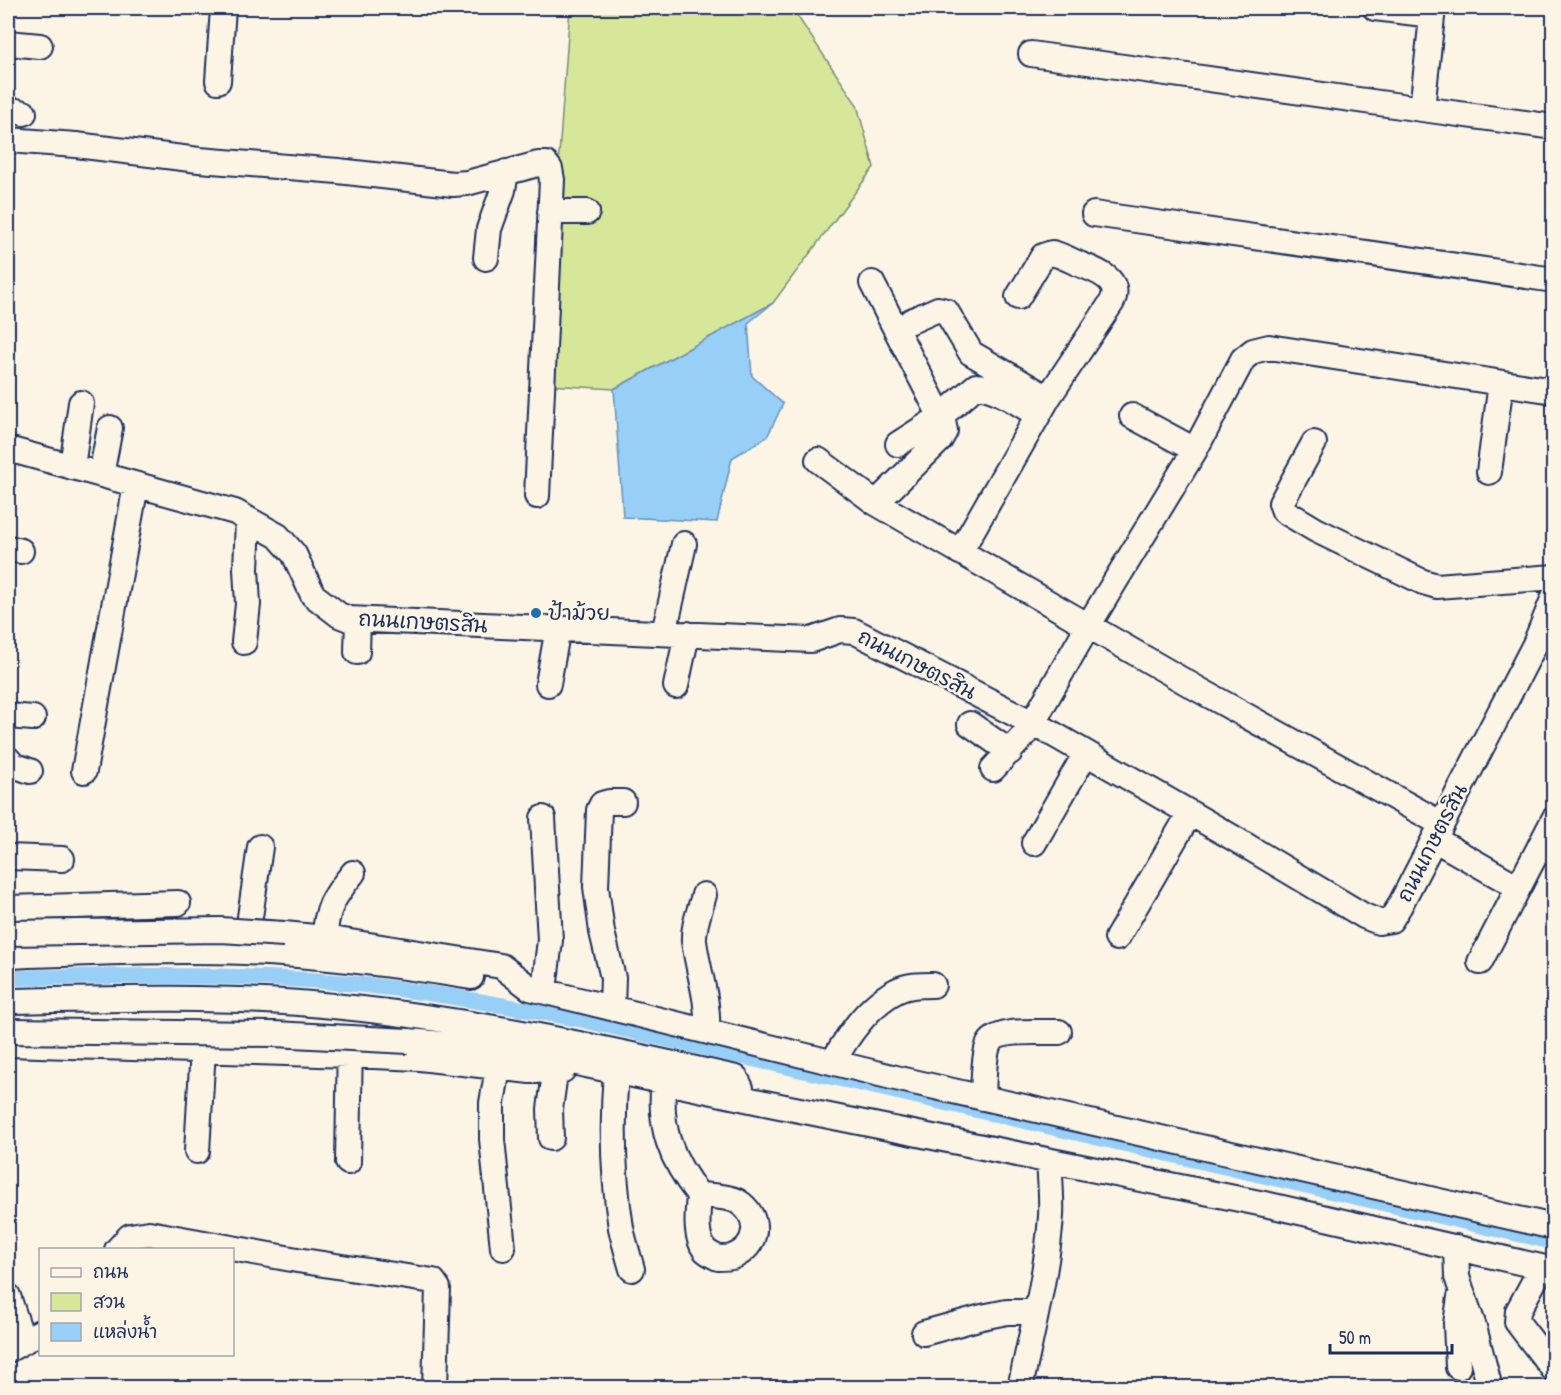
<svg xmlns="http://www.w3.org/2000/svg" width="1561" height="1395" viewBox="0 0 1561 1395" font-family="'Patrick Hand','Playpen Sans Thai',sans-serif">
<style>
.green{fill:#d6e79a;stroke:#788b7c;stroke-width:1.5}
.water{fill:#98cff7;stroke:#668fba;stroke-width:1.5}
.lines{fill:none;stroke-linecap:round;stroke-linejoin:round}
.canal{stroke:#98cff7;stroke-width:16}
.minor-casing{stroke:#1b2f5e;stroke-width:28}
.minor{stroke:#fcf5e5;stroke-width:24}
.minor-bridge-casing{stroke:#1b2f5e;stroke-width:28;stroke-linecap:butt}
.minor-bridge{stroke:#fcf5e5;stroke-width:24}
.poi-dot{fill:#1f6fb2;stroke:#fcf5e5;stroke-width:2}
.labels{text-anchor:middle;stroke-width:5;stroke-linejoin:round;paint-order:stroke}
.poi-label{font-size:21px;fill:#1b2f5e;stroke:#fcf5e5;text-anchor:start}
.street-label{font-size:21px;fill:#1b2f5e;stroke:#fcf5e5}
</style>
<rect width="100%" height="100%" fill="#fcf5e5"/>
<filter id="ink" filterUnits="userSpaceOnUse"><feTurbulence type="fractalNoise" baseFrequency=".0167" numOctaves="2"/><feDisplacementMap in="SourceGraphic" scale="12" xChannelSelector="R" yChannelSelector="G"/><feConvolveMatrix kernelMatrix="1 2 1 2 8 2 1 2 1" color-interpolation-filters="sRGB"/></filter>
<g filter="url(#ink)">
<path class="green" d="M570,8H792L857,105L874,167L773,303L614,389L550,385L558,168Z"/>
<path class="water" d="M773,303L748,323L752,376L783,404L767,437L732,458L717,522L623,517L614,389Z"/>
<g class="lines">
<path class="canal" d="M8,978C108,976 208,974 308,980C401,986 492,1003 583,1020L1554,1242"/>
<defs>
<path id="minor" d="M1375,8L1432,15
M8,43L40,46
M1031,54L1422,109L1433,8
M218,81L223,8
M8,109L24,113
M1422,109L1554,127
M8,140L76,145L199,160L338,171L453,184L467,183L538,164H546L550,169L552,180L537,496
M550,212H587
M1094,214L1554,280
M486,258L489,229L503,190L506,172
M872,283L943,421L945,431L940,440L876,503L1196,688L1442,824
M911,321L938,309L946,311L971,353L1048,398
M1132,416L1195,450
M1314,443L1281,503L1284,511L1316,530L1423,582L1437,586L1554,577
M898,444L940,417L976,386C997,387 1020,405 1038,415
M8,449L235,512L278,536L294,554L313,595L339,615L349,619L811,640L840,630L854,631L1046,730L1230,836L1364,916L1379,922L1391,920L1399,907L1535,644L1554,597
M818,460L876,503
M72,467L81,403
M1489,472L1501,383
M101,475L110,428
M8,548L21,551
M960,552L1048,398L1112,302C1123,279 1095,270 1079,264C1070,260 1061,255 1052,253L1043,256L1018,297
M664,633L684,544
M244,642L248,604L246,569L248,520
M357,652L358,620
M548,684L558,628
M676,686L687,634
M8,716L33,718
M970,724L1010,752
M8,759L13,765L30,771
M993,769L1028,731L1088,626L1195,450L1243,359L1253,351L1269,347L1554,391
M84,771L136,485
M543,818L550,940L544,990
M1434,839L1518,887
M1034,843L1086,753
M8,857L62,859
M704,895C700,910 693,926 694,941C698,972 709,999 707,1031
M8,908L178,903
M284,934L325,938L501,966L530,988L900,1079L1554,1227
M325,938C325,909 335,895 353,873
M1117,938L1190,813
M245,952L260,847
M8,956C87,953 166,949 245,952C320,955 397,965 471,977
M1480,962L1554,819
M8,1001C109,999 210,996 311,1004C455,1016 596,1046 736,1078L741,1088V1098
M612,1007L613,978L602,932L596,887L599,810L602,804L609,802H623
M408,1041L501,1049L577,1063L760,1102L1269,1205L1554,1270
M8,1044L350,1055L420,1058L530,1071L563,1070
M501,1051L492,1103V1139L503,1248
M833,1062C847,1036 869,1005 896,991C907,985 920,985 933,985
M616,1071C612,1123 613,1177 621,1228C624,1242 628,1255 632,1269
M664,1081C658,1127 671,1160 699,1195C698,1212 694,1235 705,1250C708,1253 714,1256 718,1258C722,1258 728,1258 732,1257C759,1247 762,1216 737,1201C727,1196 710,1196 699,1195
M983,1098C984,1082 983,1061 988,1046C995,1027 1042,1033 1059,1032
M551,1138L550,1109L557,1059
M197,1151L203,1049
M348,1162L350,1038
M1456,1247L1457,1277L1474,1327L1490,1388
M117,1250L130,1236L149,1233L297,1260L433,1281L438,1288L435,1388
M1542,1267L1518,1311L1517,1322L1554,1370
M8,1296L23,1342
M924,1333L982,1317L1007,1312H1036
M8,1350L40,1332
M1458,1367L1456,1324L1460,1297
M1020,1388C1032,1331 1047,1274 1051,1216C1052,1198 1050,1179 1049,1161"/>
</defs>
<use href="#minor" class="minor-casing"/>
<use href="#minor" class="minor"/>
<defs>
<path id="minor-bridge" d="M8,933L221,930L284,934
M8,1031L274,1034L408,1041"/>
</defs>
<use href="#minor-bridge" class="minor-bridge-casing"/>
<use href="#minor-bridge" class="minor-bridge"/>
</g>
</g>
<circle class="poi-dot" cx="536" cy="613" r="6"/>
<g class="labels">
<g class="poi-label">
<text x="548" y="620">ป้าม้วย</text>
</g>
<g class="street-label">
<text transform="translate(423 622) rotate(3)" y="7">ถนนเกษตรสิน</text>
<text transform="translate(917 664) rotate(27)" y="7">ถนนเกษตรสิน</text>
<text transform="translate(1432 843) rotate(-63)" y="7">ถนนเกษตรสิน</text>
</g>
</g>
<rect width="1561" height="1395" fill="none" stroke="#fcf5e5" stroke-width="30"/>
<rect x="15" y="15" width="1531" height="1365" fill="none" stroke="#1b2f5e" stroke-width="2" filter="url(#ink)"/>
<rect x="39" y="1248" width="195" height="108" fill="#fcf5e5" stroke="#a2a6af" stroke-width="1.5"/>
<rect x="51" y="1268" width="30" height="9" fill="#fcf5e5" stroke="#a2a6af" stroke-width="1.5"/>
<text x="93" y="1278" font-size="18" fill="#1b2f5e">ถนน</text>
<rect x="51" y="1293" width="30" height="18" fill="#d6e79a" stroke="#a2a6af" stroke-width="1.5"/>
<text x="93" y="1308" font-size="18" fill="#1b2f5e">สวน</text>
<rect x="51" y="1323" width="30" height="18" fill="#98cff7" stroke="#a2a6af" stroke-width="1.5"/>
<text x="93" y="1338" font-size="18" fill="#1b2f5e">แหล่งน้ำ</text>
<path d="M1330 1344v9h122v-9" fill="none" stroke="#1b2f5e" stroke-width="3"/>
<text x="1339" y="1344" font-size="18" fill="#1b2f5e" stroke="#fcf5e5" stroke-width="4.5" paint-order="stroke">50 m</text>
</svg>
